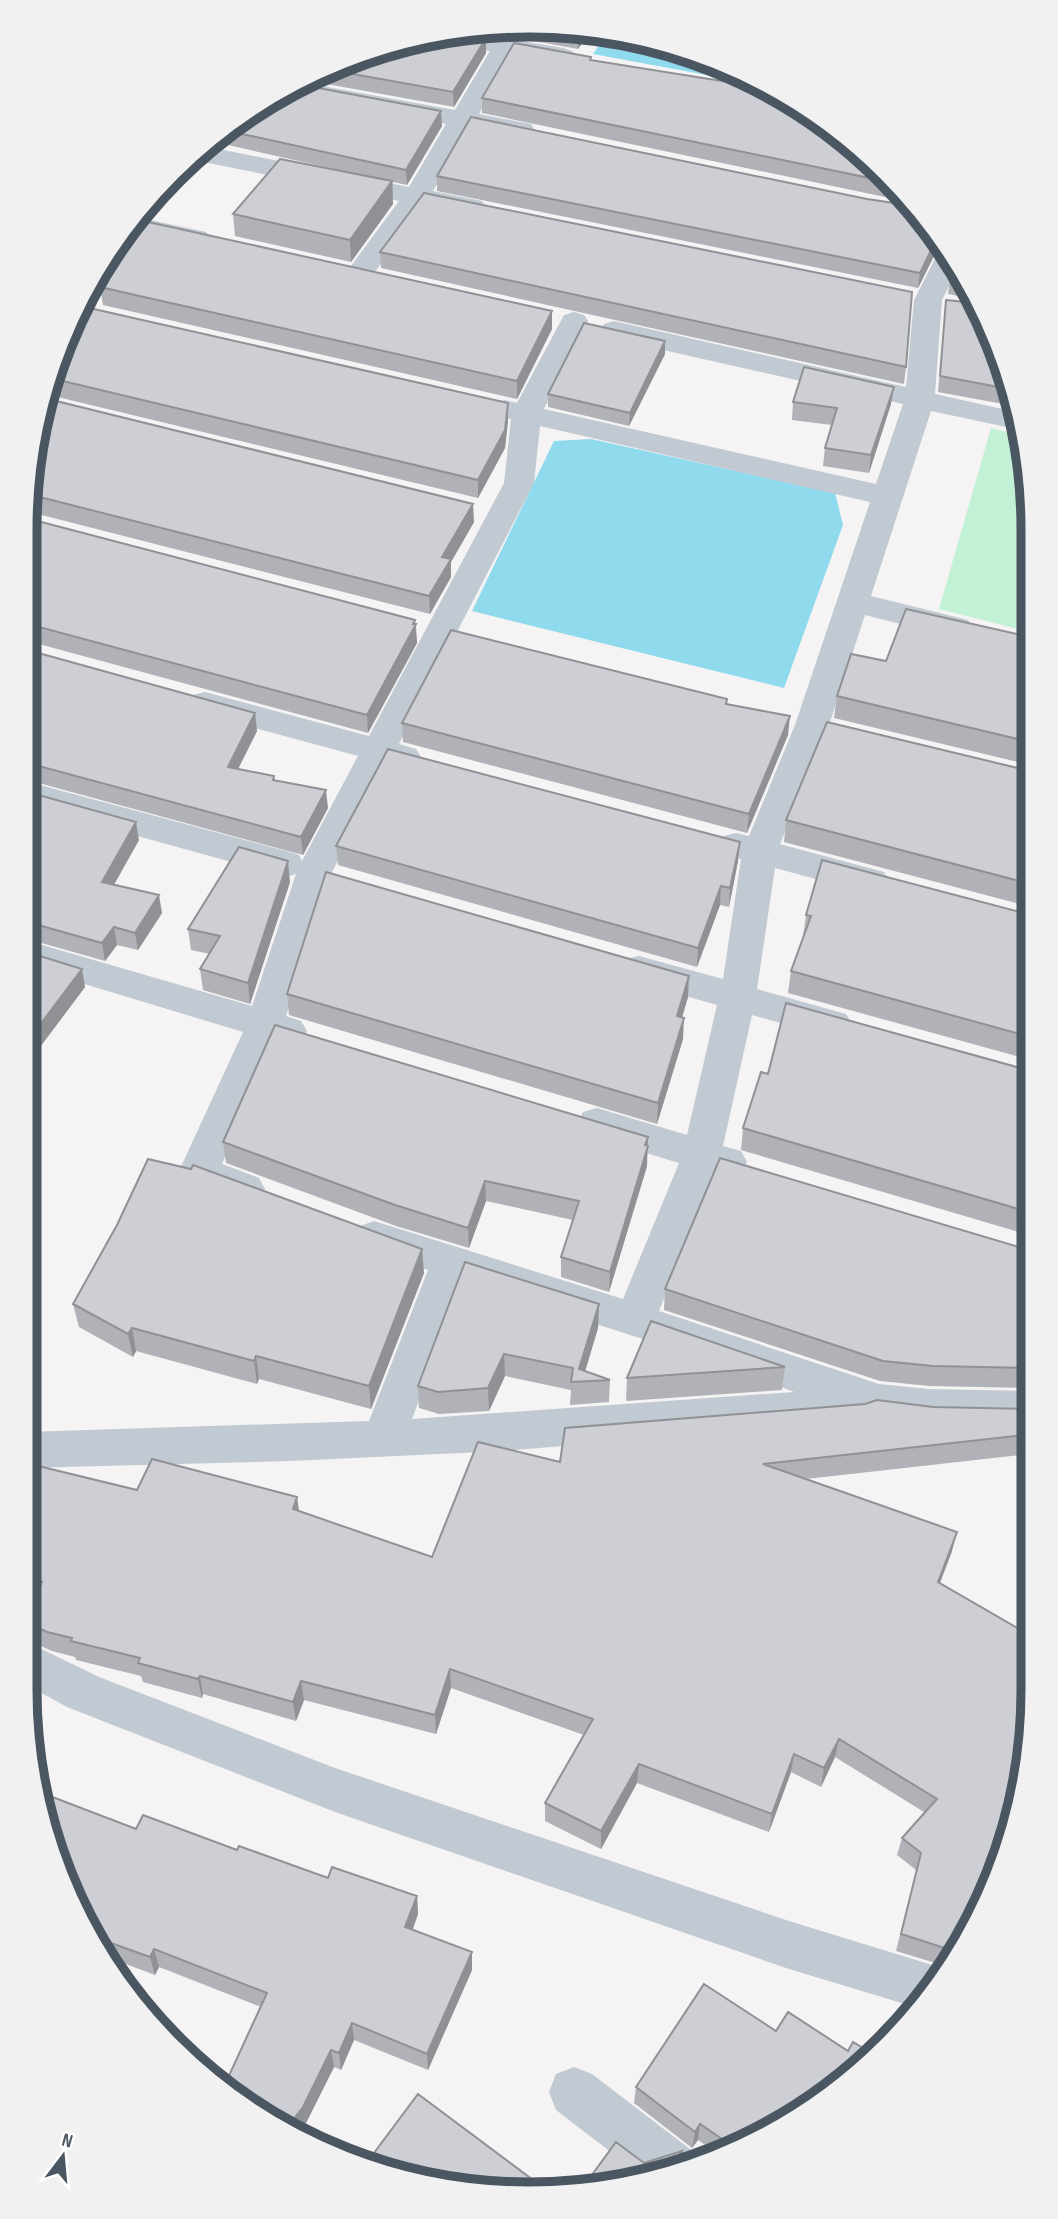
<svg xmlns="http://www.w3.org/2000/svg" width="1058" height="2219" viewBox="0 0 1058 2219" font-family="'Sofia Sans Condensed',sans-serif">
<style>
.green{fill:#c3f1d5}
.water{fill:#90daee}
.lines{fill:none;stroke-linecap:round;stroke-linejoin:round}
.minor{fill:#c1cad2;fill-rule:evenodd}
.wall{fill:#b0b2b7}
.shaded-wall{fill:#909195}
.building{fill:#cdcfd5;stroke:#909195;stroke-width:2}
.rim{fill:none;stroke:#4a5661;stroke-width:9}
</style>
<rect width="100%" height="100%" fill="#f5f3f3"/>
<path class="green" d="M991,428L1022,436L1029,463L1030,632L939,609Z"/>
<path class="water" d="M608,32C661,38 716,59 761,85L593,54Z
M591,439L835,493L843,525L784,688L472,611L554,441Z"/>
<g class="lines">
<path class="minor" d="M463,31L563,48L572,51L576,56L572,61L563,64L513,55L479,114L531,124L535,130L531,136L522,138L470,129L433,191L482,201L486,207L482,213L472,215L424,206L369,280L359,282L349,280L345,274L399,201L188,159L204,146L409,187L446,124L280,93L300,82L455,110L490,51L437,42L426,36Z
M136,217L206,232L210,238L206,244L196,246L124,231Z
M945,250L957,270L942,300L935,394L1016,412L1020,430L931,411L871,596L968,620L972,627L968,634L956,638L865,615L829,725L780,844L884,872L889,881L884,890L871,894L775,868L757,989L846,1014L852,1024L846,1034L833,1038L752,1015L723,1146L741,1151L747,1162L741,1173L727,1177L714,1173L659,1311L879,1384L929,1389L1032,1391L1033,1427L929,1425L873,1418L861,1422L503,1451L290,1461L25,1468V1432L369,1421L428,1270L360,1248L354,1237L360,1226L374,1221L623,1299L679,1163L583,1134L578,1123L583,1112L597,1108L687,1135L717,1005L626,979L621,969L626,959L639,956L723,979L741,859L724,854L718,845L724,836L736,833L749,836L795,725L870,502L540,426L534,483L399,744L416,749L421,757L416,765L404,769L388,764L332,872L286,1016L301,1021L307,1031L301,1041L288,1045L276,1041L222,1164L259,1178L265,1189L259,1200C235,1208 208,1191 185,1182L179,1171L243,1032L25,966V940L252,1006L296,874L286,877L25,805V781L286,851L299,855L302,861L358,756L193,711L188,703L193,695L205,692L369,736L504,483L511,419L494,415L490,409L494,403L505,400L517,403L564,315L574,312L584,315L588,321L544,409L876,484L903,404L614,339L604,336L600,330L604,324L614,321L906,387L914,300L936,257ZM464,1282L715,1362L794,1392L412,1419Z
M25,1641L99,1677L335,1768L789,1921L942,1968L918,2008L789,1969L335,1812L67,1707L25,1684Z
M574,2067L592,2074L690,2149L695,2160L642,2176L556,2110L549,2092L556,2074Z"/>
</g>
<path class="wall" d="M529,24L591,31L578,49L473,30Z
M486,38V53L454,107L304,80L336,63Z
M591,57V60L836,129L909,202L482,113V98Z
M249,109L442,126L407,185L393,182V204L351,262L235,236L233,214L370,177L210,141Z
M437,176L867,199L929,222L944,248L934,256L918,288L437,191Z
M380,252L906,367L904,384L381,268Z
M955,267L974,299L948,294L950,279Z
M100,287L552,311V329L517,399L103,305Z
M946,300L995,336L1014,406L938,392Z
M62,337L508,421L505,448L478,498L45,394Z
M665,354L629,426L548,407V394Z
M793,402L891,404L869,473L823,466L825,448L832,425L792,420Z
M34,430L474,522L451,562V577L430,614L26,511Z
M24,529L416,624L417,643L368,733L24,640Z
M1030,637V765L834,718L837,696L886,661Z
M24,649L257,731L238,769L274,776L275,780L328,808L303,855L24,779Z
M727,699V704L788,735L747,833L403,742L402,723Z
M1030,771L1031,907L784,842L786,820Z
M24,791L139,840L114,885L162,913L138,950L117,945L105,961L24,938Z
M336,846L738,861L729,907L720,905L697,967L338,865Z
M290,882L250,1004L203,990L200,969L210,954L191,950L188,929Z
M806,915H1031V1060L788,993L791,971L803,937Z
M24,951L85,987L40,1047L24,1043Z
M287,994L688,997L682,1017L683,1039L657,1124L289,1015Z
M1031,1071L1032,1236L741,1150L743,1128L768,1074Z
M223,1142L647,1146V1166L609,1292L561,1277V1257L573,1220L486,1201L469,1248L396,1226L226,1163Z
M1032,1251V1393V1388L929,1386L880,1381L664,1310L665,1289Z
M424,1273L371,1409L259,1379L257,1384L136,1351L133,1357L79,1327L73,1304Z
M599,1304L598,1328L585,1371L610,1380L609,1402L570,1405L571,1390L505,1376L489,1411L439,1414L419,1408L418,1386Z
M785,1367L782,1390L626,1401L627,1378Z
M933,1407L1032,1409L1033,1472H1030L1028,1454L806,1479L952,1551L940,1583L995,1883L940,1972L942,1965L896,1951L916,1870L897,1855L902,1838L924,1812L835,1757L821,1787L791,1772L769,1832L637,1783L601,1849L545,1821V1803L584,1735L451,1688L436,1734L304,1700L296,1721L203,1694L202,1698L143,1682L141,1676L76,1660L75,1657L52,1651L30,1641L25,1622L35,1598L24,1595V1483L137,1490L299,1511L432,1557L560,1462Z
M45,1778L51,1797L136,1829L237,1850L328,1878L417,1896L418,1914L413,1929L472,1952V1970L428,2070L354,2040L341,2070L334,2067L306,2123L297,2135L249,2110L227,2080L261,2007L159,1967L155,1975L107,1957L51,1853Z
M776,2031L848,2051L752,2142L717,2153L698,2140L692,2148L634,2103L636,2087Z
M374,2153L430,2185L377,2168Z"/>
<path class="shaded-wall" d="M581,30L591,31L578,49V34Z
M486,38V53L454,107L453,92Z
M441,111L442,126L407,185L406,170Z
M392,181L393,204L351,262L350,240Z
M939,238L944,248L934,256L918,288L920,273L936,240Z
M552,311V329L517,399V381Z
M665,341V354L629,426L630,413Z
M894,387L891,404L869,473L871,455Z
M508,403V421L505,448L478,498V480Z
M473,504L474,522L451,562V577L430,614L429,596L442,557Z
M415,620L417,643L368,733L367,715Z
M255,713L257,731L230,785L228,767Z
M790,716L788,735L747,833L749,814Z
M326,790L328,808L303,855L301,837Z
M136,822L139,840L105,900L102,882Z
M740,842L738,861L729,907L730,888Z
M288,861L290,882L250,1004L248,983Z
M721,886L720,905L697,967L698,948Z
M159,895L162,913L138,950L135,933Z
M114,927L117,945L105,961L102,943Z
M82,969L85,987L40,1047L36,1030Z
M689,976L688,997L676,1038L677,1016Z
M684,1018L683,1039L657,1124L658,1103Z
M648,1137L647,1166L609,1292L610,1272Z
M485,1181L486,1201L469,1248L468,1228Z
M422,1249L424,1273L371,1409L369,1386Z
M599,1304L598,1328L582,1382L579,1369Z
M132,1328L136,1351L133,1357L128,1334Z
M504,1354L505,1376L489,1411L488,1388Z
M256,1356L259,1379L257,1384L254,1361Z
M297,1497L300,1517L293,1509Z
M957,1532L952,1551L933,1601L938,1582Z
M450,1669L451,1688L436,1734L435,1715Z
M200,1676L203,1694L202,1698L198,1679Z
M301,1681L304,1700L296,1721L293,1702Z
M839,1739L835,1757L821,1787L824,1768Z
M794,1754L791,1772L769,1832L772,1814Z
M639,1764L637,1783L601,1849V1831Z
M45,1778L51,1797L44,1810L40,1786Z
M417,1896L418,1914L407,1944L405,1927Z
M154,1949L159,1967L155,1975L150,1957Z
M472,1952V1970L428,2070L427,2054Z
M352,2023L354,2040L341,2070L339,2053Z
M331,2050L334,2067L306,2123L297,2135L286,2129Z
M700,2124L698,2140L692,2148L695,2132Z
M682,2151L681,2164L673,2166Z"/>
<path class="building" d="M529,24L581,30L578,34L526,25Z
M451,32L486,38L453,92L325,69L336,63L431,34Z
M514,43L591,57L590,60L766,88L836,129L889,182L482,98Z
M297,84L441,111L406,170L224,130L249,109Z
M471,117L867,199L914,206L929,222L939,238L936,240L920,273L437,176Z
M280,159L392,181L350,240L233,214Z
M424,193L912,292L906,367L380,252Z
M148,222L552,311L517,381L100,287Z
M955,267L963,281L950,279Z
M946,300L976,303L995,336L1009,389L940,376Z
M85,307L508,403L505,430L478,480L50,378L62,337Z
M584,323L665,341L630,413L548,394Z
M804,367L894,387L871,455L825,448L837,408L793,402Z
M44,398L473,504L442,557L451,559L429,596L28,494L34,430Z
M26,518L415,620L413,624H416L367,715L24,623V529Z
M906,609L1030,637V742L837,696L851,654L886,661Z
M451,630L727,699L726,704L790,716L749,814L402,723Z
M24,649L255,713L228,767L274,776L273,780L326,790L301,837L24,762Z
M827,722L1030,771L1031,884L786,820Z
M388,749L740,842L730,888L721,886L698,948L336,846Z
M24,791L136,822L102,882L159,895L135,933L114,927L102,943L24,921Z
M239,847L288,861L248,983L200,969L220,936L188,929Z
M822,860L1031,915V1037L791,971L811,916L806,915Z
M326,872L689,976L677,1016L684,1018L658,1103L287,994Z
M24,951L82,969L36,1030L24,1026Z
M786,1003L1031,1071L1032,1213L743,1128L761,1072L768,1074Z
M275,1025L648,1137L645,1145L648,1146L610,1272L561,1257L579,1201L485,1181L468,1228L395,1205L223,1142Z
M720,1158L1032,1251V1368L933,1366L883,1361L665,1289Z
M148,1159L191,1169L193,1165L422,1249L369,1386L256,1356L254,1361L132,1328L128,1334L73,1304L117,1225Z
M465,1262L599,1304L579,1369L610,1380L571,1382L573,1368L504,1354L488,1388L438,1392L418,1386Z
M651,1321L785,1367L627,1378Z
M877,1400L933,1407L1032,1409L1033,1434L763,1464L957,1532L938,1582L1033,1637V1690L1024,1789L995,1883L944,1965H942L949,1953L948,1949L901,1934L921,1853L902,1838L937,1799L839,1739L824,1768L794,1754L772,1814L639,1764L601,1831L545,1803L593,1719L450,1669L435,1715L301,1681L293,1702L200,1676L198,1679L138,1663L140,1658L71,1641L72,1638L47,1632L25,1622L42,1582L24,1577V1483L34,1465L137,1490L152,1459L297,1497L293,1509L432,1557L478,1442L560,1462L565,1428L865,1404Z
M39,1775L45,1778L40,1786Z
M42,1793L136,1829L143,1815L237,1850L239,1846L328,1878L332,1867L417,1896L405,1927L472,1952L427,2054L352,2023L339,2053L331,2050L303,2107L286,2129L249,2110L222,2085L227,2080L267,1993L154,1949L150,1957L97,1938L51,1853Z
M704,1984L776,2031L788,2012L848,2051L853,2042L874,2055L836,2090L752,2142L735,2148L700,2124L695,2132L636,2087Z
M418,2094L545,2189L430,2185L377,2169L384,2160L374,2153Z
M616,2142L644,2163L682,2151L673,2166L594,2190H581Z"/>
<path d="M0 0H1058V2219H0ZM529 37H529A492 492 0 0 1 1021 529V1690A492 492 0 0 1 529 2182H529A492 492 0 0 1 37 1690V529A492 492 0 0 1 529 37Z" fill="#f1f1f2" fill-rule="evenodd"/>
<path class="rim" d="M529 37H529A492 492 0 0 1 1021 529V1690A492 492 0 0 1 529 2182H529A492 492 0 0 1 37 1690V529A492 492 0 0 1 529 37Z"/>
<g transform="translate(63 2156) rotate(16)" stroke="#ffffff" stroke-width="5" paint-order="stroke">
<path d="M0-5L12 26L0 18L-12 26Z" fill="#4a5661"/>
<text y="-10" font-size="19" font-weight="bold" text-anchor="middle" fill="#4a5661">N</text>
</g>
</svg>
